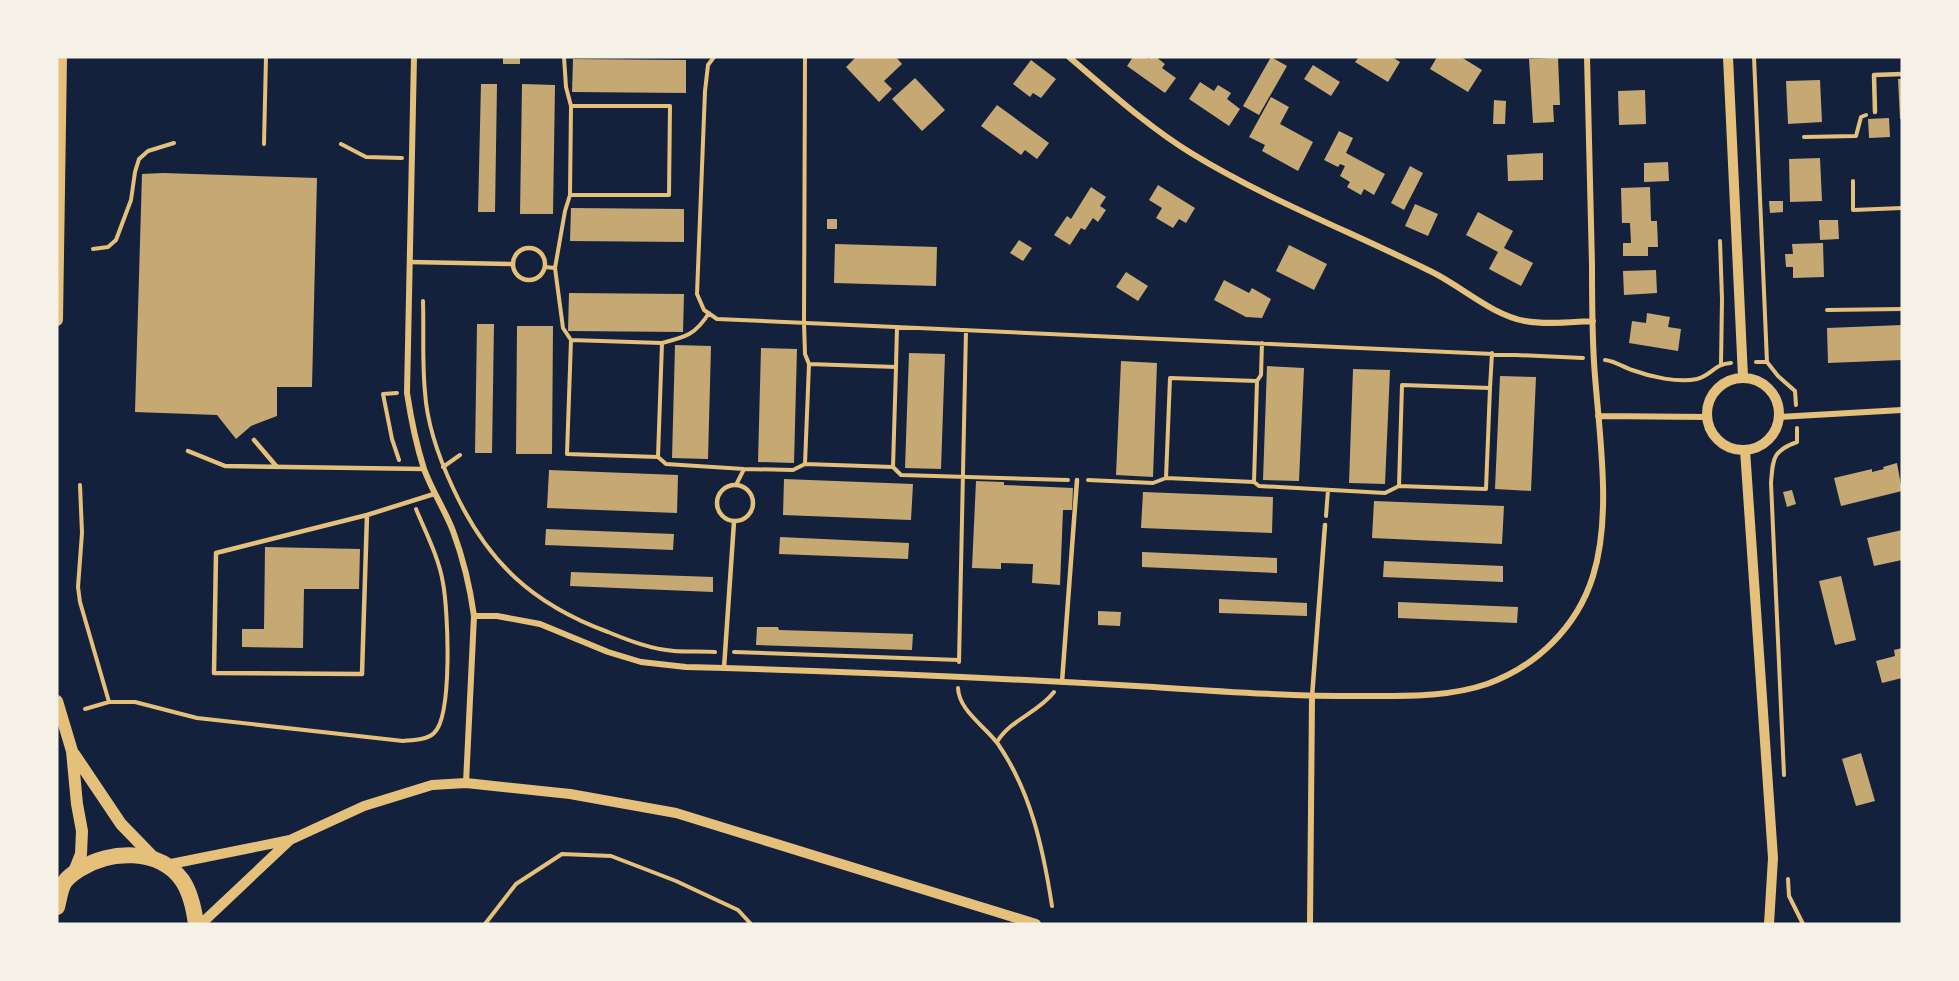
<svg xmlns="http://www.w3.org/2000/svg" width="1959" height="981" viewBox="0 0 1959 981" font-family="Montserrat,sans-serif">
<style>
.building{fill:#c6a872}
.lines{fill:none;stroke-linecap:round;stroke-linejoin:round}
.path{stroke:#e5c07b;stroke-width:4}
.service{stroke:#e5c07b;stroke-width:4.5}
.minor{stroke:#e5c07b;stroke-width:6}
.tertiary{stroke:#e5c07b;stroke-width:10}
.secondary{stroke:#e5c07b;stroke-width:12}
.trunk{stroke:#e5c07b;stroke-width:16}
</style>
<rect width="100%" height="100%" fill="#14213d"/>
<path class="building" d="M503,57H520V64H503Z
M856,57H896L902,64L884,81L892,89L879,102L846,67Z
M1133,57H1146L1149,59L1150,57H1156L1165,64L1162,68L1176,78L1165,93L1127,66Z
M1271,57L1287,66L1259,115L1243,106Z
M1359,57H1392L1400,62L1388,82L1355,62Z
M1437,57H1461L1482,70L1468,92L1430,69Z
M1558,58L1560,105H1553L1554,122L1533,123L1529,59Z
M573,59L686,60V93L572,92Z
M1031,60L1056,79L1041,98L1033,93L1030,97L1013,84Z
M1313,65L1340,82L1331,96L1304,79Z
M915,78L945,110L922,131L892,99Z
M1898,79H1902V119H1900Z
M1820,80L1822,122L1788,124L1786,81Z
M1200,82L1214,91L1218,85L1231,93L1227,99L1240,109L1229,126L1189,99Z
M481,84H497L495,212H478Z
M522,84L555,85L553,214H520Z
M1645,90L1646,124L1619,125L1618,91Z
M1271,97L1289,107L1280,124L1313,142L1298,171L1262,151L1265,145L1249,137Z
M1494,100L1506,101L1505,124H1493Z
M997,105L1049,143L1037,159L1025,150L1021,155L981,126Z
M1889,118L1890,137L1869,138L1868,119Z
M1339,131L1353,138L1346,153L1385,174L1374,195L1364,189L1361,195L1347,187L1350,182L1340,176L1345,166L1340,164L1338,167L1324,160Z
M1543,153V180L1508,181L1507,155Z
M1820,158L1822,201L1790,202L1789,159Z
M1668,162L1669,181L1644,182V163Z
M1410,166L1423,173L1404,210L1391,203Z
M163,173L317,178L312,387H277V416L251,426L236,439L217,415L135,412L142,174Z
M1158,185L1195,208L1186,223L1179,219L1173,228L1156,218L1162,208L1149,200Z
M1091,187L1106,197L1100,206L1106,210L1098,222L1093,218L1085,230L1081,228L1070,245L1054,235L1067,216L1071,219Z
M1650,187L1651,221H1657L1658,247H1648V256H1623V243H1631L1630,223H1622L1621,188Z
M1769,201H1783V212L1770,213Z
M1415,204L1438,214L1428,236L1405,226Z
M571,208L684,209V242L570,241Z
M1478,212L1513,231L1504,248L1533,263L1521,286L1489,269L1498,252L1466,235Z
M827,219H837V229H827Z
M1819,220H1838L1839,239L1820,240Z
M1019,240L1032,248L1023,261L1010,253Z
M1823,243L1824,277L1793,278V267H1786L1785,254H1793L1792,244Z
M835,244L937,247L936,286L834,283Z
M1289,245L1327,264L1314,290L1276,271Z
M1656,270L1657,293L1624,295L1623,271Z
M1126,272L1148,286L1138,301L1116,287Z
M1224,280L1249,293L1252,288L1271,299L1262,318L1246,317L1214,300Z
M569,293L684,294L683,332L568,331Z
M1647,313L1670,317L1668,327L1681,329L1678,351L1629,343L1632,321L1646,323Z
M477,324H494L492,453H475Z
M1902,325V360L1828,363L1827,328Z
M517,326H553L552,454H516Z
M675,345L711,346L708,459L672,458Z
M761,348L797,349L794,463L758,462Z
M909,353L945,354L941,469L905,468Z
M1121,361L1157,363L1153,477L1116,475Z
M1267,366L1304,368L1299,481L1263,480Z
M1353,369L1390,370L1385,484L1349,483Z
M1500,376L1536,377L1531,491L1495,489Z
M1897,463L1902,491L1841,506L1834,478L1872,469V472L1884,469L1883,467Z
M549,470L678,475L677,513L547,508Z
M784,479L913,484L911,520L783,515Z
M976,481L1004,482V485L1073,488L1072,510H1063L1060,585L1032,583L1033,564L1001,563V569L972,568Z
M1792,490L1796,504L1787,507L1783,492Z
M1143,492L1273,497L1272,533L1141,528Z
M1374,501L1504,506L1502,544L1372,538Z
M546,529L674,534L673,550L545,545Z
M1902,530V560L1874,566L1867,538Z
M780,537L909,543L908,559L779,554Z
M265,547L360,549L359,589H304L303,648L242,647V629H264Z
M1142,552L1277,558V573L1142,567Z
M1384,561L1503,566V582L1383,577Z
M571,572L713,577V592L570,586Z
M1841,576L1856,640L1835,645L1819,581Z
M1219,599L1307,603V616L1219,613Z
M1398,602L1518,607L1517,623L1398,618Z
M1098,611L1121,612L1120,626L1098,625Z
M757,627H778L779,630L913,634L912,650L756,645Z
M1902,648V678L1882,683L1876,661L1895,656L1894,650Z
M1861,753L1875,801L1856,806L1842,759Z"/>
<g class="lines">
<path class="path" d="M564,57L566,87L571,106
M714,57L708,65L705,91L697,294L704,310L717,319L1583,358
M805,57L804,323L805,354L809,364
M1754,57L1767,362L1778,376L1795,391L1796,405
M1804,137L1856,136L1861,117L1866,115
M264,144L266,57
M341,144L366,157L402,158
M1853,181V210L1902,208
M570,195H669L670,106H571L570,195L565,211L555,268L563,328L571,340L567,454L658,457L662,343L571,340
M1720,241L1722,299L1721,364
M93,249L108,247L116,240L131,200L135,172L139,159L148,151L174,143
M545,267L555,268
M423,301C424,331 422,362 425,392C427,425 439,458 453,488C487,562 532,604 608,632C630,641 651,649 674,651C687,652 701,651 715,652
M1827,310L1902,309
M662,343C686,337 695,335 709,313
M1605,360C1615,361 1623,367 1632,370C1651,377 1678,383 1697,379C1712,375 1714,364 1731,363
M1756,362H1767
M896,367L897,327
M1257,381L1261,375L1262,343
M1490,388L1492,353
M397,393L383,394L392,439L399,460
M658,457L666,464L744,469L793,470L805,464L893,467L896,367L809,364L805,464
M443,467L460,455
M893,467L901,475L1068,480
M1088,480L1153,483L1166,478L1254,482L1257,381L1170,378L1166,478
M1254,482L1259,486L1385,493L1399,486L1486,489L1490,388L1402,385L1399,486
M80,485L82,533L78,587L80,602L109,702
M736,485L744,469
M1326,516L1328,490
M734,652L959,660
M959,662L966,330
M958,688C959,711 985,726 998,744C1031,792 1043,848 1052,906
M85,709L109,702H135L197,718L403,741C413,740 427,740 434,733C453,716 448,609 443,583C439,558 426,533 416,509
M997,742C1011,719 1038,713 1054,692
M1784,775L1771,483C1773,459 1772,451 1797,442V428
M1788,879L1789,896L1803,924
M485,924L516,884L562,854L611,856L676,881L738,910L751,924"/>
<path class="service" d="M1875,112L1874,75L1902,74
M513 264a16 16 0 1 1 32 0a16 16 0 1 1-32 0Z
M410,262L512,264
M254,440L277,467
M188,451L225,466L424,469
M717 503a18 18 0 1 1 36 0a18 18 0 1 1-36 0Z
M367,515L362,674L214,673L216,553L367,515L434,494
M724,668L734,522
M1062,682L1077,480
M1312,697L1325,525"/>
<path class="minor" d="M414,57L407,393C411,419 416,444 424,469C432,491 445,510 453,531C463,558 470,587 474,616L466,783
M1069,57C1108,90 1147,126 1191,153C1266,199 1349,231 1428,270C1459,284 1491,315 1525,321C1547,325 1571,322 1593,321
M1598,416L1707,417
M1779,417L1902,410
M474,616H497L540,624L608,652L641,662L686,667C842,671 999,678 1154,687C1229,692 1303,697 1377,696C1414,696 1452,696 1487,684C1537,666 1577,627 1593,576C1613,512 1598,428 1594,362C1592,330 1592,297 1592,265C1590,196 1589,126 1587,57
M1310,924L1312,697"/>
<path class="tertiary" d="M1728,57L1743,377
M1707 414a36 36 0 1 1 72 0a36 36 0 1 1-72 0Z
M1745,450L1773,858L1769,924
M166,865L290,840L364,806L432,785L466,783L570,794L676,813L1036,924
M201,924L290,840"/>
<path class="secondary" d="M57,320L61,57
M57,701L72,751L77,804L82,831L81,854L73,874
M74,754L121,824L155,859"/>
<path class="trunk" d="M57,907C59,900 60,891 63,885C66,878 74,873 80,869C110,850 159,848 182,880C191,893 194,909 196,924"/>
</g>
<rect width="1959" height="981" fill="none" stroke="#f6f1e7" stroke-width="117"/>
</svg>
